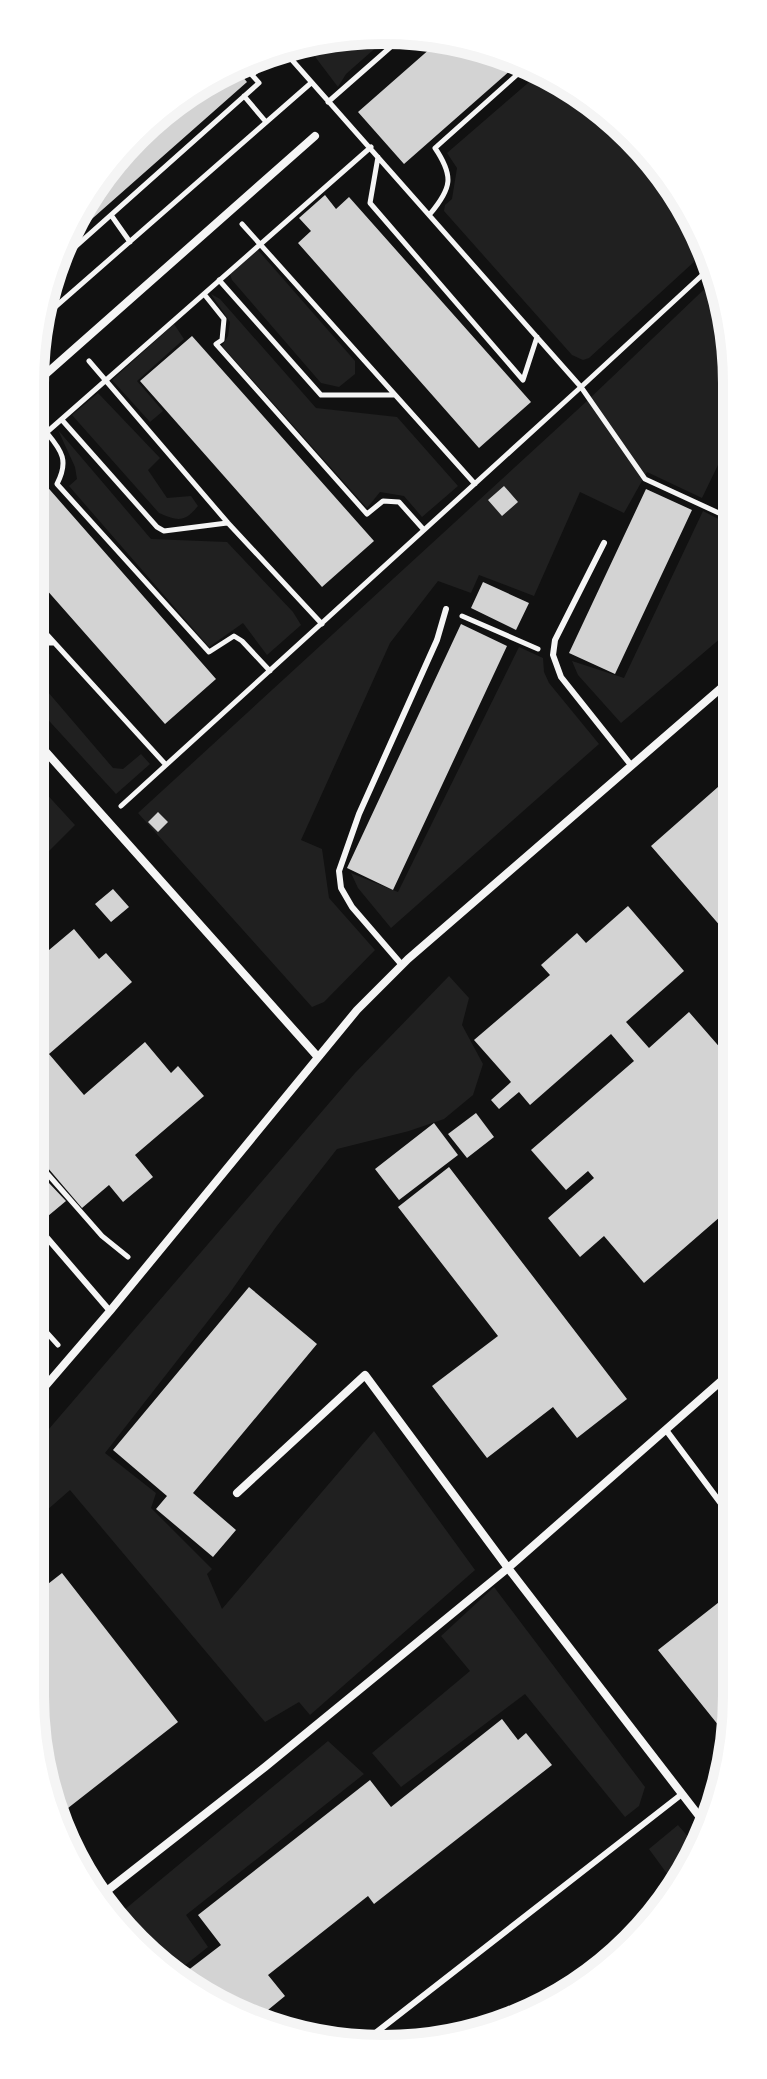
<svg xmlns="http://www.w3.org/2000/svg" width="767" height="2079" viewBox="0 0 767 2079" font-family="Lato,sans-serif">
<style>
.green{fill:#202020}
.building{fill:#d3d3d3}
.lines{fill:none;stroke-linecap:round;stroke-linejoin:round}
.path{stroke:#f5f5f5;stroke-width:5}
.service{stroke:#f5f5f5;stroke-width:6}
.minor{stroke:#f5f5f5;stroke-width:8}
.rim{fill:none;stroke:#f5f5f5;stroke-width:10}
</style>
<rect width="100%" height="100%" fill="#111"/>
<path class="green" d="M338,33L389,36L346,74L338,87L313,54Z
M543,70C572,82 624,126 647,149C666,168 700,224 707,250L589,358L583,360L572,355L444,211L445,205L452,199L457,168L447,153Z
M257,249L355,361V374L339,387L321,383L232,280L230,274Z
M716,278L734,337V432L702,498L647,472L624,513L580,492L534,596L479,575L471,593L438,581L390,643L301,840L322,849L329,898L375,950L324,1002L312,1007L138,813L587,401Z
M211,294L220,299L316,408L397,417L458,486L422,517L404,496L380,492L367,508L222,346L228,336L230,322Z
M174,324L184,339L137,381L163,411L150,422L112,380Z
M98,393L160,458L148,470L167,498L191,496L198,506C184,523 178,521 159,513L72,415Z
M58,430L151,539L227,542L293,612L301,625L267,655L243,623L209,647L69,486L77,479L75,467Z
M703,511L730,525L734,545L735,626L621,723L578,675L572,661L624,678Z
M519,647L543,658L544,672L549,683L599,744L391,928L358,888L351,873L398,892Z
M30,671L113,768L123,769L141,754L150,764L116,794L30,700Z
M30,776L75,825L30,870Z
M449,976L469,998L462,1025L483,1064L473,1095L444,1119L409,1131L337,1149L276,1227L229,1294L105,1453L156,1493L151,1508L212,1569L207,1574L222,1609L374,1431L475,1570L310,1715L299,1702L265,1722L70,1490L30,1525V1451L355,1073Z
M494,1587L645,1787L639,1806L625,1817L525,1694L401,1787L372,1753L470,1671L441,1636Z
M328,1741L364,1774L186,1915L208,1947L174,1974L117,1928L112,1920Z
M678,1825L696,1846L676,1886L649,1849Z"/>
<path class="building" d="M440,40L475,42L521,61L404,164L358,112Z
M235,68L247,82L68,240L103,168L207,77Z
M325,195L336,209L349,197L531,402L479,448L298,243L311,231L299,218Z
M192,336L374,541L322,587L140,381Z
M36,474L216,679L165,724L30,571V479Z
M504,486L518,502L502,516L488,500Z
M646,489L692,510L615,674L569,653Z
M483,582L529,603L516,630L471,608Z
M461,624L507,646L393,890L347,868Z
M735,772V943L651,846Z
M158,812L168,822L158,832L148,822Z
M113,889L129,907L111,922L95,904Z
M628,906L684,971L626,1022L649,1048L689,1012L730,1059L736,1054V1203L644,1283L604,1236L580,1257L548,1218L594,1178L588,1171L566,1190L531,1150L634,1061L611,1034L530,1105L519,1092L499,1109L491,1100L511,1082L474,1040L550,975L541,965L577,933L586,943Z
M74,929L99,959L106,953L132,982L49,1054L84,1095L145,1042L171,1073L178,1066L204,1096L135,1155L153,1177L123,1202L109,1185L82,1208L30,1147V966Z
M476,1113L494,1137L467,1158L448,1134Z
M434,1123L458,1155L399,1200L375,1169Z
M449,1167L627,1399L577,1438L553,1407L487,1458L432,1386L498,1336L398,1207Z
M49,1183L66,1201L48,1216L32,1197Z
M249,1287L317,1344L193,1493L236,1530L213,1557L156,1509L167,1496L113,1450Z
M62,1573L178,1722L54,1819L49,1810L30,1696V1598Z
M737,1588V1696L732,1731L725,1722L719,1726L658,1650Z
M502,1719L518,1740L526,1733L552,1765L374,1904L368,1896L268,1975L285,1996L257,2019L207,2002L178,1978L221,1945L198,1915L370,1780L391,1807Z"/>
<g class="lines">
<path class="path" d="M290,58L306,44
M244,96L266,122
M328,102L402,37
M378,157L370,203L523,380L537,337
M430,214C452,188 454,176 435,148L529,64
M111,215L130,242
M242,224L475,484
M56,264L259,83L252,75L277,53
M712,266L581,387L645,479L734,520
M219,280L321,395H395
M204,294L224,319L222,340L216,344L367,514L383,501L399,502L424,530
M38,322L311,83
M89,361L228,523L322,624
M62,420L157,527L164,531L227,523
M47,433C62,451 69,461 57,484L209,652L234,636L242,641L270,671
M30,447L371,147
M30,616L166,765
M462,616L538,649
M30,643H54
M121,806L581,387L284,51
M30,1154L102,1236L128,1257
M30,1314L58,1345"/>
<path class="service" d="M604,543L555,640L553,655L561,677L631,765
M402,965L352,907L341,888L339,871L359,814L437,640L446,609
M30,1218L110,1311
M666,1430L737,1525
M360,2045L682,1794"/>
<path class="minor" d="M30,388L315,136
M30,734L317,1056
M30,1404L110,1311L357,1010L408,959L735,676
M706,1825L508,1568L736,1368
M99,1897L265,1767L508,1568L365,1375L237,1493"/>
</g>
<path d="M0 0H767V2079H0ZM383 44H384A339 339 0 0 1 723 383V1696A339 339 0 0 1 384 2035H383A339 339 0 0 1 44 1696V383A339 339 0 0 1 383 44Z" fill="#fff" fill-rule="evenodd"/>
<path class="rim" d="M383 44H384A339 339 0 0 1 723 383V1696A339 339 0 0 1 384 2035H383A339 339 0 0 1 44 1696V383A339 339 0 0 1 383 44Z"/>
</svg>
